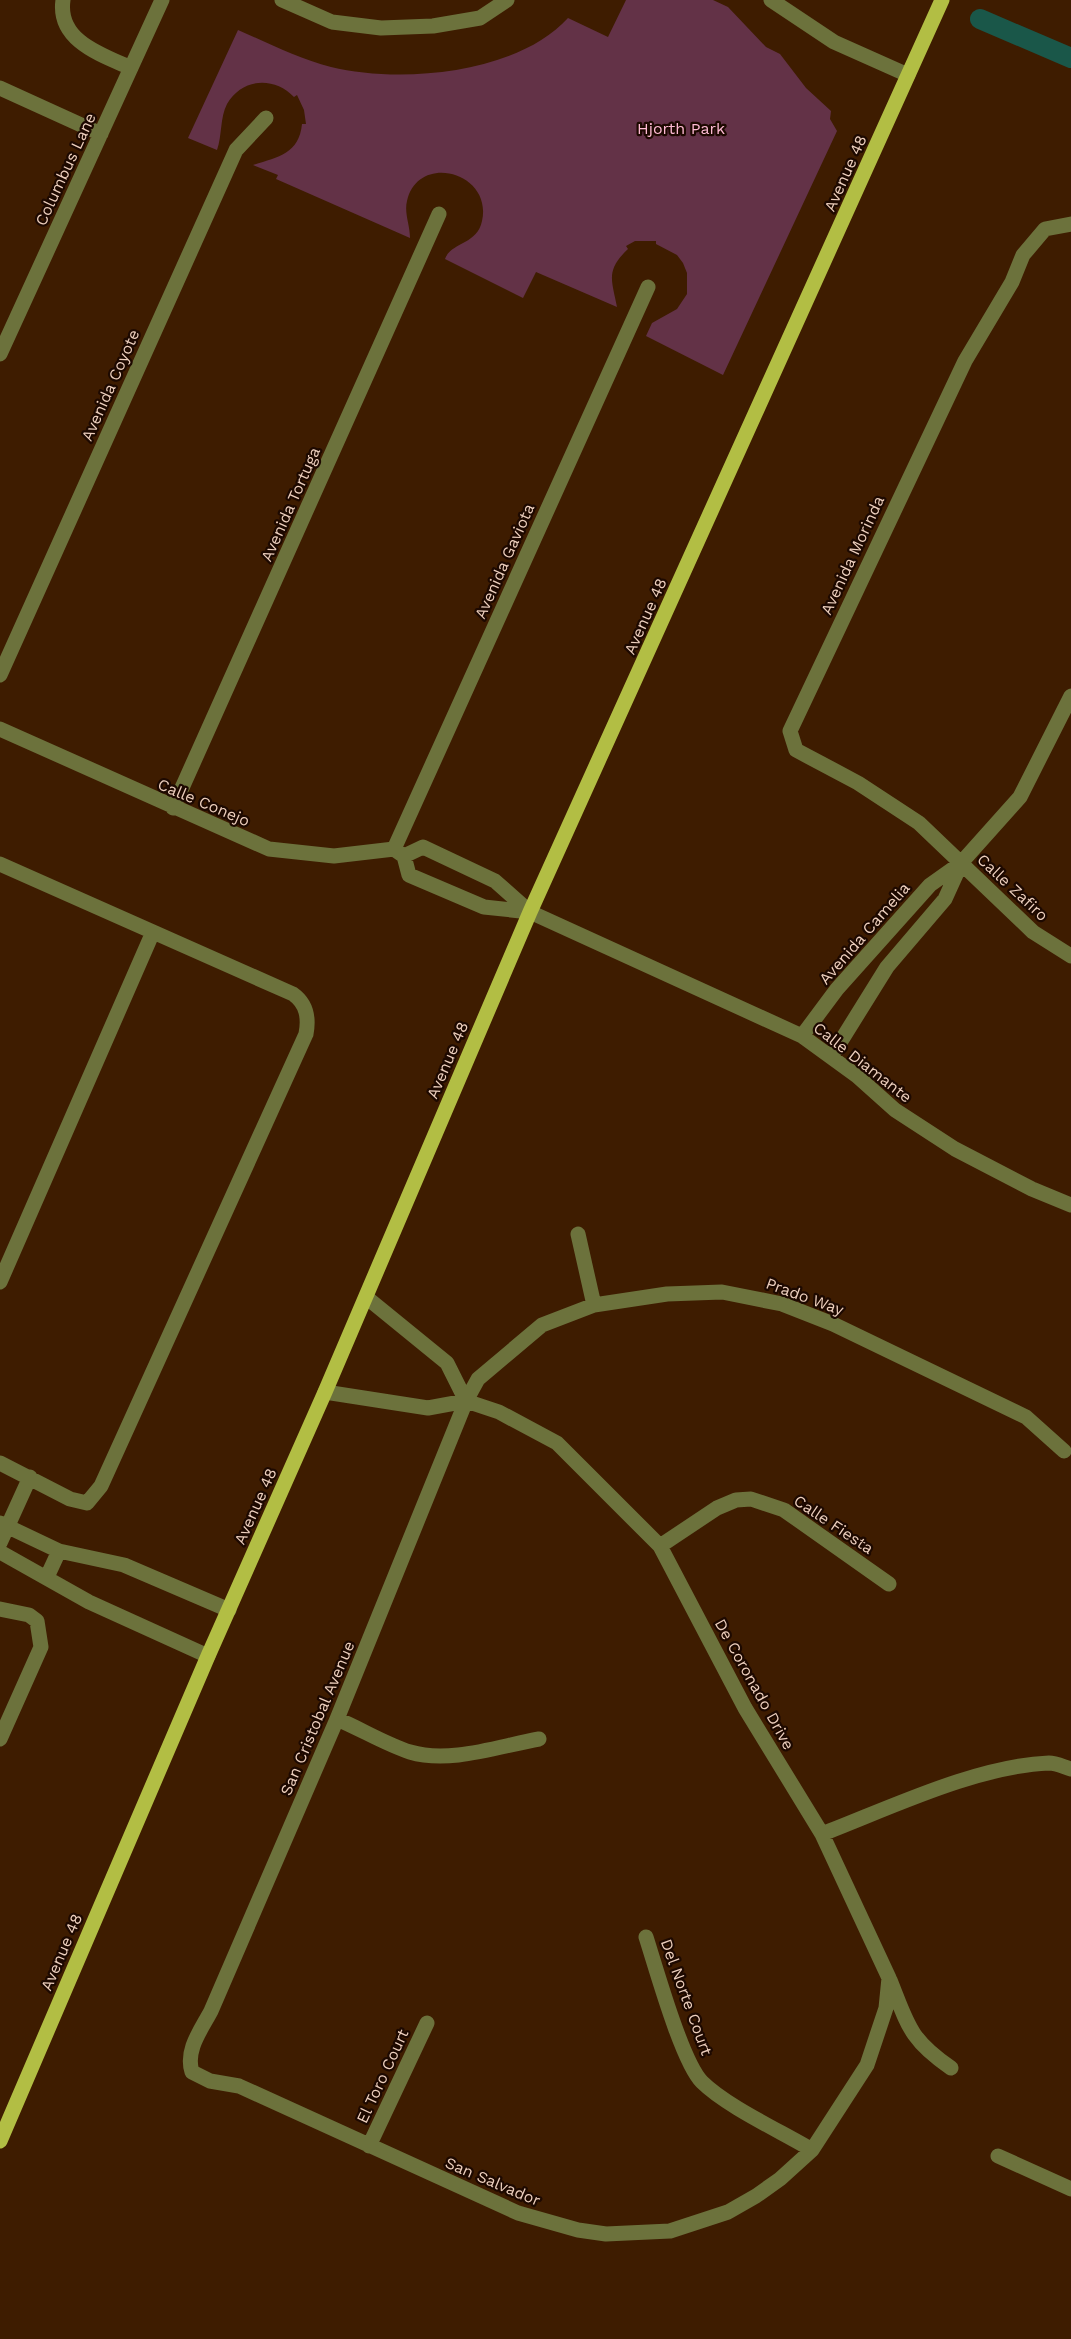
<svg xmlns="http://www.w3.org/2000/svg" width="1071" height="2339" viewBox="0 0 1071 2339" font-family="'Work Sans',sans-serif">
<style>
.green{fill:#633247}
.lines{fill:none;stroke-linecap:round;stroke-linejoin:round}
.canal{stroke:#1a5749;stroke-width:20}
.minor{stroke:#6c723c;stroke-width:15}
.major{stroke:#b2be44;stroke-width:15}
.labels{text-anchor:middle;stroke-width:4.5;stroke-linejoin:round;paint-order:stroke}
.park-label{font-size:16px;fill:#febad3;stroke:#1d0900}
.street-label{font-size:16px;fill:#edcfbd;stroke:#1d0900}
</style>
<rect width="100%" height="100%" fill="#3e1c00"/>
<path class="green" d="M626,0H713L728,7L766,47L780,54L806,88L831,111L830,119L837,131L723,375L646,336L652,323L677,309L687,294V273L683,263L677,255L656,244V241H635L626,246L628,249C605,271 612,280 617,307L536,272L523,298L445,259C451,242 477,245 482,221C493,172 418,152 407,201C404,213 410,225 410,238L276,179L278,175L253,165C278,157 299,154 302,124H306L304,110L297,95L294,97C274,76 242,78 227,104C220,117 222,136 217,150L188,138L238,30C268,43 299,59 331,67C401,84 517,74 568,18L608,37Z"/>
<g class="lines">
<path class="canal" d="M980,19L1071,58"/>
<path class="minor" d="M63,0C57,41 102,55 131,68
M282,0L332,22L381,28L433,26L480,18L507,0
M771,0L834,42L908,75
M0,88L101,134
M1071,224L1045,229L1023,255L1012,282L965,361L790,731L796,750L858,783L919,823L1033,932L1071,956
M0,354L162,0
M0,675L236,150L266,118
M0,729L269,849L334,856L394,849L404,856L409,875L484,907L530,912
M173,808L439,214
M394,849L648,287
M404,856L423,847L495,881L530,912L802,1036L857,1076L895,1110L955,1149L1032,1189L1071,1205
M0,864L293,994C307,1004 309,1018 306,1034L101,1486L87,1503L70,1499L0,1463
M802,1036L837,989L930,885L961,863L1020,797L1071,696
M831,1057L887,967L945,899L960,866
M578,1234L594,1305
M0,1282L153,932
M366,1297L447,1363L466,1401
M325,1392L428,1408L466,1401L499,1412L557,1443L660,1546L745,1708L822,1834L889,1978L886,2008L867,2065L812,2150L780,2179L756,2196L728,2212L670,2231L606,2234L578,2230L518,2213L239,2086L210,2081L192,2072C185,2050 201,2030 211,2011L337,1719L466,1401L478,1379L542,1325L594,1305L667,1294L722,1292L782,1304L833,1324L1026,1417L1064,1451
M0,1523L59,1551L124,1565L229,1610
M0,1543L30,1477
M660,1546L717,1508L736,1500L751,1499L784,1510L889,1584
M0,1552L89,1602L208,1656
M47,1577L59,1551
M0,1609L29,1615L37,1621L41,1647L0,1739
M337,1719C361,1729 385,1744 410,1752C450,1764 499,1746 539,1739
M822,1834C890,1808 976,1766 1049,1763C1056,1763 1064,1767 1071,1769
M646,1937C656,1968 682,2062 702,2082C726,2106 782,2132 812,2150
M890,1980C908,2025 909,2039 951,2068
M369,2146L427,2023
M998,2156L1071,2189"/>
<path class="major" d="M0,2141L208,1656L325,1392L530,912L942,0"/>
</g>
<g class="labels">
<g class="park-label">
<text x="681" y="134">Hjorth Park</text>
</g>
<g class="street-label">
<text transform="translate(65 169) rotate(-65)" y="6">Columbus Lane</text>
<text transform="translate(845 173) rotate(-66)" y="6">Avenue 48</text>
<text transform="translate(110 385) rotate(-66)" y="6">Avenida Coyote</text>
<text transform="translate(290 504) rotate(-66)" y="6">Avenida Tortuga</text>
<text transform="translate(852 555) rotate(-65)" y="6">Avenida Morinda</text>
<text transform="translate(504 561) rotate(-66)" y="6">Avenida Gaviota</text>
<text transform="translate(645 616) rotate(-66)" y="6">Avenue 48</text>
<text transform="translate(204 802) rotate(23)" y="6">Calle Conejo</text>
<text transform="translate(1013 887) rotate(43)" y="6">Calle Zafiro</text>
<text transform="translate(864 933) rotate(-49)" y="6">Avenida Camelia</text>
<text transform="translate(447 1060) rotate(-67)" y="6">Avenue 48</text>
<text transform="translate(863 1062) rotate(38)" y="6">Calle Diamante</text>
<text transform="translate(805 1296) rotate(20)" y="6">Prado Way</text>
<text transform="translate(255 1506) rotate(-66)" y="6">Avenue 48</text>
<text transform="translate(834 1524) rotate(34)" y="6">Calle Fiesta</text>
<text transform="translate(755 1684) rotate(61)" y="6">De Coronado Drive</text>
<text transform="translate(317 1718) rotate(-67)" y="6">San Cristobal Avenue</text>
<text transform="translate(61 1952) rotate(-67)" y="6">Avenue 48</text>
<text transform="translate(687 1997) rotate(70)" y="6">Del Norte Court</text>
<text transform="translate(382 2076) rotate(-65)" y="6">El Toro Court</text>
<text transform="translate(493 2181) rotate(23)" y="6">San Salvador</text>
</g>
</g>
</svg>
